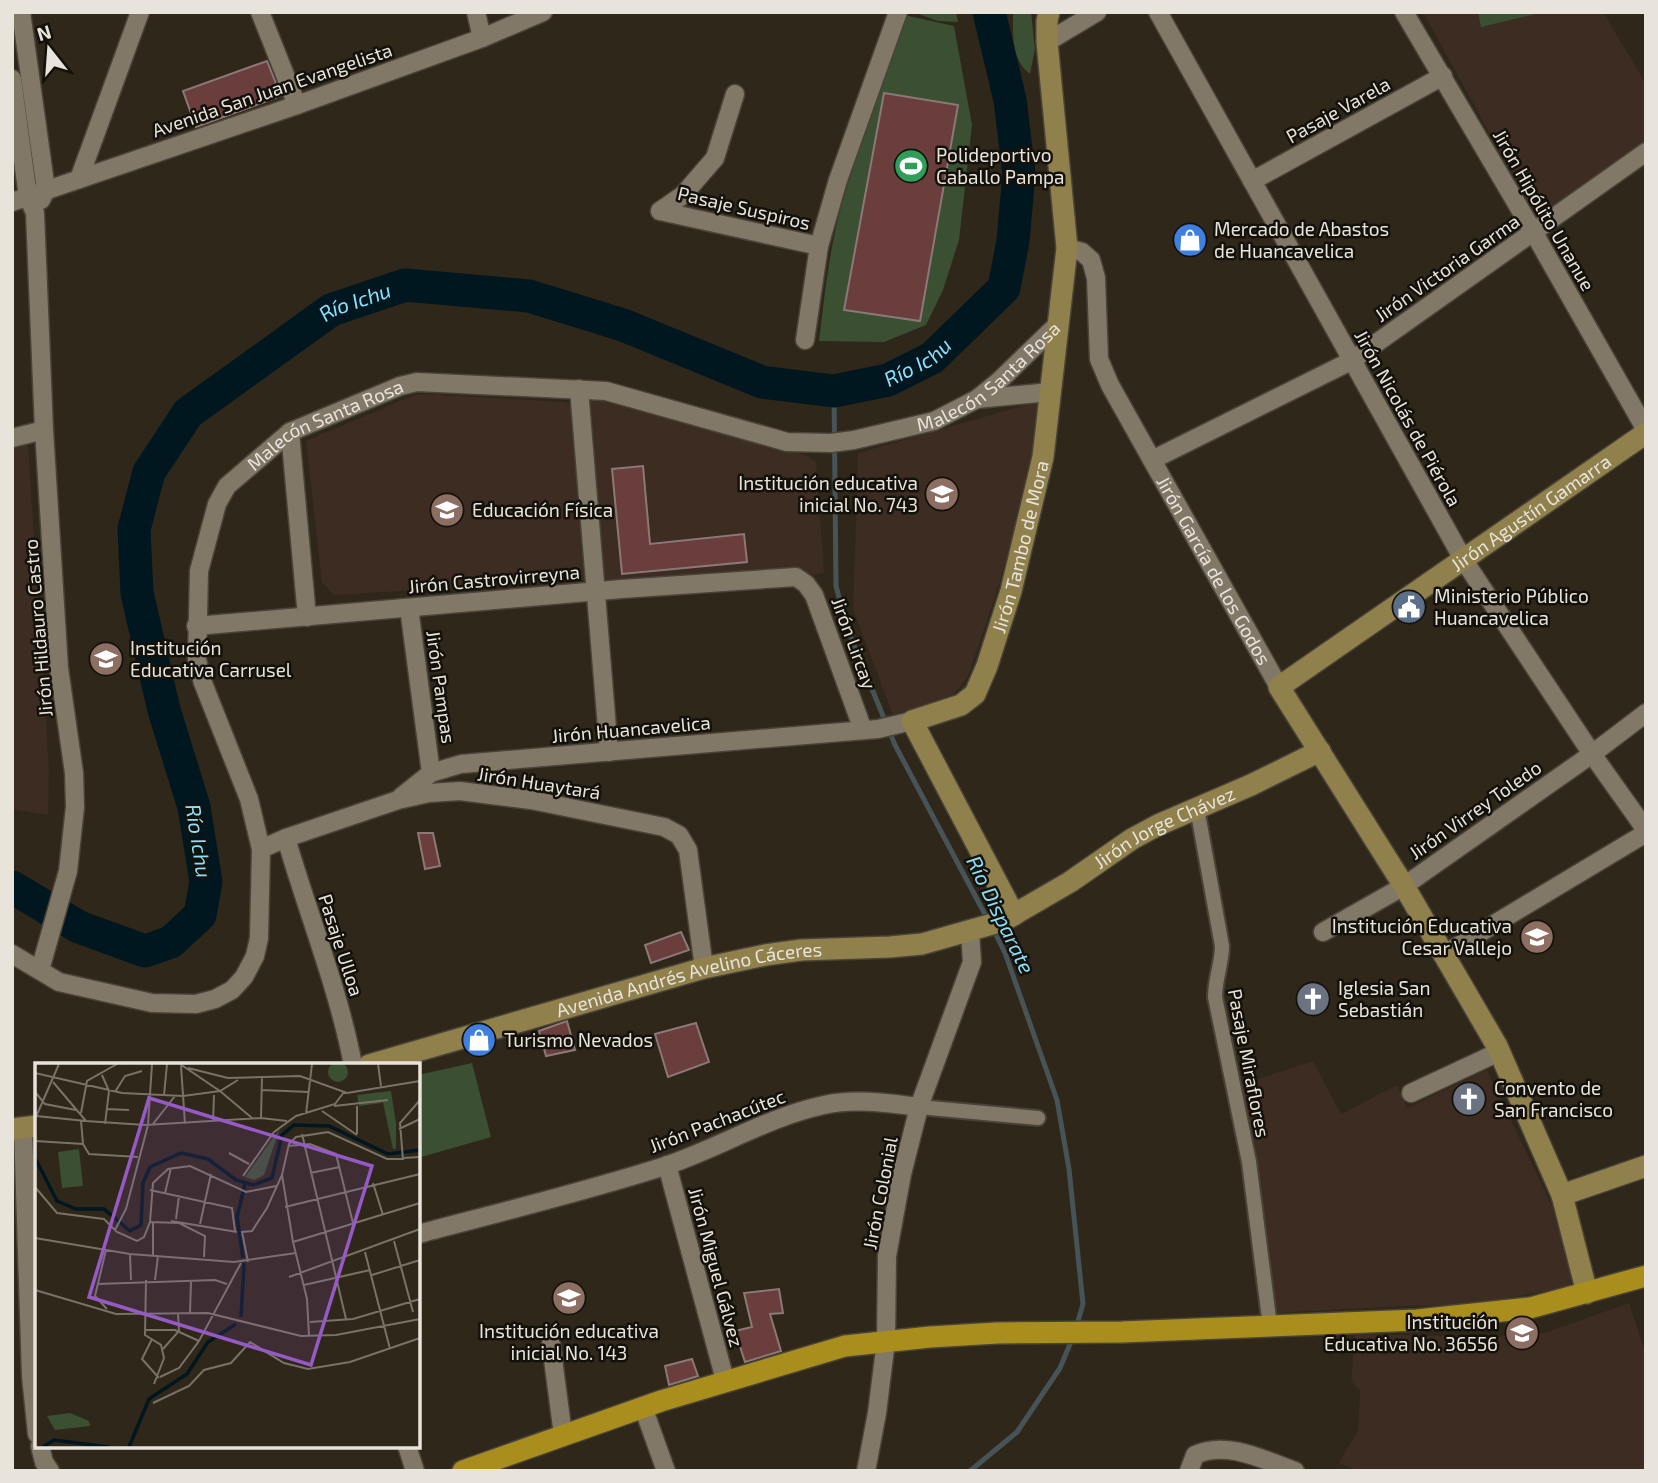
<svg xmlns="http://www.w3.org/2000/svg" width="1658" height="1483" font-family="'Exo 2',sans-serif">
<rect width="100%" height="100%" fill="#2f271a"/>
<!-- education -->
<path fill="#3c2c22" d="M 1423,12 L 1603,12 L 1646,84 L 1646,142 L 1536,218 Z
M 599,390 L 708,419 L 809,457 L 816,462 L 824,573 L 796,577 L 595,592 L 579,395 Z
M 424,394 L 566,402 L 575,409 L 585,580 L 334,595 L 322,582 L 306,441 L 414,395 Z
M 1033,403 L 1041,405 L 1033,463 L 999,585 L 968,676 L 954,694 L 893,715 L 853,609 L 858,453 Z
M 28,444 L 49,769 L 48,815 L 12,809 L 12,448 Z
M 1313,1061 L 1341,1114 L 1397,1085 L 1407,1108 L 1487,1070 L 1552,1206 L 1570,1269 L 1571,1286 L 1473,1305 L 1403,1306 L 1275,1313 L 1254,1152 L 1241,1085 Z
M 1629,1303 L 1646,1354 L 1646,1471 L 1358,1471 L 1339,1463 L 1358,1430 L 1360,1390 L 1351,1381 L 1355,1334 L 1493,1337 L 1545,1333 Z"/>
<!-- green -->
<path fill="#3b4f33" d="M 913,12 L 956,12 L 958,22 L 938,21 Z
M 1013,12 L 1031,12 L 1035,49 L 1030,74 C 1011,59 1013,36 1013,12 Z
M 1478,12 L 1544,12 L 1481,27 Z
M 904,15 L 954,26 L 972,125 L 959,240 L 943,290 L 926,325 L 884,342 L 819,341 C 825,291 830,242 845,193 C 863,133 889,76 904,15 Z
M 472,1063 L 491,1137 L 418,1158 L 418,1075 Z"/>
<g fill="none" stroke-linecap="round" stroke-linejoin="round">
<!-- stream -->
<path stroke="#465457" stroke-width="5" d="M 834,391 L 836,586 L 847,628 L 895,745 L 988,920
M 993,929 L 1005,953 L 1057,1100 L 1069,1169 L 1083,1304 L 1076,1328
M 970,1471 L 1017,1432 L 1060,1368 L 1073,1337"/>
<!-- river -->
<path stroke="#00171f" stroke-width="33" id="s1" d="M 12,887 L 79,927 L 145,951 L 171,942 L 200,915 L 206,882 L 194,807 L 164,710 L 137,593 L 134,529 L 149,472 L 188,413 L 331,310 L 405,285 L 529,296 L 623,325 L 762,382 L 834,391 L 888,380 L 932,358 L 1004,288 L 1013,241 L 1019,174 L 1010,100 L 989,12"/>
</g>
<!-- building -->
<path fill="#693e3d" stroke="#8c7877" stroke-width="2" d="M 267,61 L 281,96 L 196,127 L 183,91 Z
M 884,93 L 958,105 L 920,321 L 844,310 Z
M 643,466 L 650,544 L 744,534 L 747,562 L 622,574 L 612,469 Z
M 418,833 L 433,833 L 440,866 L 425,869 Z
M 681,932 L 689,950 L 651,963 L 645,945 Z
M 567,1021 L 575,1050 L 546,1056 L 539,1031 Z
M 696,1023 L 709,1062 L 668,1077 L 655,1034 Z
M 779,1289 L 783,1313 L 770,1314 L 781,1351 L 745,1362 L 735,1331 L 752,1327 L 744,1293 Z
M 692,1359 L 698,1376 L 669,1385 L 665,1366 Z"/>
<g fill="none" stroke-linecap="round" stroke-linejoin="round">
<!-- pedestrian casing -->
<g stroke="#494338" stroke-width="18">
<path id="pedestrian" d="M 1197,808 L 1222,946 C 1222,963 1215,979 1215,997 L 1249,1162 L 1270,1326
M 919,1107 L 1038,1118"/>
</g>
<!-- minor casing -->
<g stroke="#494338" stroke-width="21">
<g id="minor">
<path d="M 21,12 L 46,190 L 41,200"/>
<path d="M 260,12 L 297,105"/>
<path d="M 476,12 L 482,38"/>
<path d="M 1158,12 L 1463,559 L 1592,754 L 1646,830"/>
<path d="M 1404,12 L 1534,233 L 1646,430"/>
<path d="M 1047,42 L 1097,12"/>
<path d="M 12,79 L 28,197 L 35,213 L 44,430 L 59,668 L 74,773 L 75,807 L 68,871 L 40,970"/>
<path d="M 79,179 L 140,12"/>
<path d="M 1252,181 L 1443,76"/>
<path d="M 12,202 L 297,105 L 482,38 L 543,12"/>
<path d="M 660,211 L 819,246"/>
<path d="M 660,211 L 683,195 L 715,158 L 735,94"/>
<path id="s2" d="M 1067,248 L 1082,252 L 1091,260 L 1096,278 L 1099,359 L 1110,385 L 1279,687"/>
<path d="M 805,340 L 819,246 L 838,180 L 898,12"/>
<path d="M 579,389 L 609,752"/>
<path d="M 977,399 L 1050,392"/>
<path d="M 290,432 L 307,617"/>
<path d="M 12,438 L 44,430"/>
<path d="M 1152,460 L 1351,361 L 1646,152"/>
<path d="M 409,608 L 431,773"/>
<path d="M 196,626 L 622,589 L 796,577 L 806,584 L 814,595 L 863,730"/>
<path d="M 401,797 L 431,773 L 461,764 L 878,729 L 912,721"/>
<path d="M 286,838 C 308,914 338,987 353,1065"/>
<path d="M 261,849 L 286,838 L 398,800 L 429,793 L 460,791 L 531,800 L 664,827 L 679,835 L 688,850 L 704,968"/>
<path d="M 1323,932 L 1404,886 L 1592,754 L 1646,713"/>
<path id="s3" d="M 12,954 L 59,982 L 152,1003 L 196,1004 L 215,999 L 232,990 L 244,977 L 255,956 L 259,938 L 261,849 L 249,799 L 203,683 L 197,660 L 199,571 L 217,504 L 227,486 L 290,432 L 400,386 L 417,382 L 606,391 L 787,442 L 831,443 L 854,440 L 934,421 L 977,399 L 998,382 L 1057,325"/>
<path d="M 1443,955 L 1646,833"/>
<path d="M 1411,1093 L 1499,1052"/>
<path d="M 23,1128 L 31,1376 L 37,1434"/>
<path d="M 667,1165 L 725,1380"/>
<path d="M 418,1234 C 501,1212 584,1192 665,1166 C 719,1148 768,1117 824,1105 C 855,1098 888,1103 919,1107"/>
<path d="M 551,1344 L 563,1435"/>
<path d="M 643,1407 L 666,1471"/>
<path d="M 40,1446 L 44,1462 L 50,1471"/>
<path d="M 407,1446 L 415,1471"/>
<path d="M 866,1471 L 877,1413 L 886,1341 L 887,1256 L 902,1174 L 919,1107 L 972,962 L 970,931"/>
<path d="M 1189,1471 L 1195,1455 C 1227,1440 1264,1460 1295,1471"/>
</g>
</g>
<!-- secondary casing -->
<g stroke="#494338" stroke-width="24">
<g id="secondary">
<path id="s4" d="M 1014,915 L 912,721 L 961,705 L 975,694 L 987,666 L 1011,591 L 1043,457 L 1067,248 L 1047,42 L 1047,21 L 1049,12"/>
<path id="s5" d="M 369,1065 L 704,968 L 765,955 L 801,950 L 890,947 L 922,944 L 1003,921 L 1070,882 L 1132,839 L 1158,825 L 1251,785 L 1320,751"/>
<path d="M 12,1129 L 37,1126"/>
<path d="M 1562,1195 L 1646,1166"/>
<path id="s6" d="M 1587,1293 L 1562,1195 L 1497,1046 L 1404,886 L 1279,687 L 1646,433"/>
</g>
</g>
<!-- trunk casing -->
<g stroke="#494338" stroke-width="24">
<path id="trunk" d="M 463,1471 L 661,1401 L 845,1346 L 930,1337 L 997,1333 L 1122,1332 L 1417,1320 L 1530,1308 L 1646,1276"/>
</g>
<!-- pedestrian -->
<use href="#pedestrian" stroke="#817868" stroke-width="14"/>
<!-- minor -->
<use href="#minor" stroke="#817868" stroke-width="18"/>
<!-- secondary -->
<use href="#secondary" stroke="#90804c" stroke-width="21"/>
<!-- trunk -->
<use href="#trunk" stroke="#a98e1e" stroke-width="21"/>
</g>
<!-- icons -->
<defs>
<g id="stadium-disc" transform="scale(1.75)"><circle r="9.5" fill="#2e9e5b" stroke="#14110b"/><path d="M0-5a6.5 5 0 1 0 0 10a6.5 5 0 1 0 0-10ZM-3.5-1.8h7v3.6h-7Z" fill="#fff"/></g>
<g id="shop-disc" transform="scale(1.75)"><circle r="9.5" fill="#3f7fe0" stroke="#14110b"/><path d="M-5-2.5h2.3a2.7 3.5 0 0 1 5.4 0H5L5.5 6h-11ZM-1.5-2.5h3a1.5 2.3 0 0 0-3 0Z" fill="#fff"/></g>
<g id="school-disc" transform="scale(1.75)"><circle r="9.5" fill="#8d6e63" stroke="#14110b"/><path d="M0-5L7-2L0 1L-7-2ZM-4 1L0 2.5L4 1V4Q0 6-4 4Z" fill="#fff"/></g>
<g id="civic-disc" transform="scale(1.75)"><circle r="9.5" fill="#5c6f8a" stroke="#14110b"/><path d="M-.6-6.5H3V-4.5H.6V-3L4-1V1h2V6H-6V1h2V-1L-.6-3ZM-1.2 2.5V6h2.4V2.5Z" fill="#fff"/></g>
<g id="church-disc" transform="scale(1.75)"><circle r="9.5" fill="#6b7280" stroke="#14110b"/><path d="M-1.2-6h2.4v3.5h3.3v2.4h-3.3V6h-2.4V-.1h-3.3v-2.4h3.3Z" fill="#fff"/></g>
</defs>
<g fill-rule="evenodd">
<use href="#stadium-disc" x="911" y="166"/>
<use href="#shop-disc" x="1190" y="240"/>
<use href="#school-disc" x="942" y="494"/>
<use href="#school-disc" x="447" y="510"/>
<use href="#civic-disc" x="1409" y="607"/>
<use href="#school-disc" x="106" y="659"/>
<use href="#school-disc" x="1537" y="937"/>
<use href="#church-disc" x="1313" y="999"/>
<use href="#shop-disc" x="479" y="1040"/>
<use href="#church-disc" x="1469" y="1099"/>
<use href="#school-disc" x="569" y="1298"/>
<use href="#school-disc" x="1522" y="1333"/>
</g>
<g text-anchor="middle" stroke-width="5" stroke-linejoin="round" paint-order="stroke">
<!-- street labels -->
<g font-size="19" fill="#e8e3db" stroke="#14110b">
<text transform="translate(272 90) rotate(-19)" y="7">Avenida San Juan Evangelista</text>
<text transform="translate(1338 110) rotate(-29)" y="7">Pasaje Varela</text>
<text transform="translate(744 208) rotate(13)" y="7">Pasaje Suspiros</text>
<text transform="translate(1544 210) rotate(60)" y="7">Jirón Hipólito Unanue</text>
<text transform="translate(1447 268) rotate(-35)" y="7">Jirón Victoria Garma</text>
<text dy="7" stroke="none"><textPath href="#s3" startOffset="1577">Malecón Santa Rosa</textPath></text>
<text transform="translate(1408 418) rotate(61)" y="7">Jirón Nicolás de Piérola</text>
<text dy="7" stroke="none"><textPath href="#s3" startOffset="878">Malecón Santa Rosa</textPath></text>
<text dy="7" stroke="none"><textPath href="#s6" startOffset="990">Jirón Agustín Gamarra</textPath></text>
<text dy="7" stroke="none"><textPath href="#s4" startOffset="443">Jirón Tambo de Mora</textPath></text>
<text dy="7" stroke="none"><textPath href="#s2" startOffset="368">Jirón García de los Godos</textPath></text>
<text transform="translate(494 579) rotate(-5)" y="7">Jirón Castrovirreyna</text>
<text transform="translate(38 628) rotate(-95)" y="7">Jirón Hildauro Castro</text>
<text transform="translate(854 643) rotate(70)" y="7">Jirón Lircay</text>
<text transform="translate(441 687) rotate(82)" y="7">Jirón Pampas</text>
<text transform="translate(631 729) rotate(-5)" y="7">Jirón Huancavelica</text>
<text transform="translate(539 783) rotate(9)" y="7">Jirón Huaytará</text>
<text transform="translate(1475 810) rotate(-35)" y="7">Jirón Virrey Toledo</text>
<text dy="7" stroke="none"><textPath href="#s5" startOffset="840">Jirón Jorge Chávez</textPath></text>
<text transform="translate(341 945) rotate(72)" y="7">Pasaje Ulloa</text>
<text dy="7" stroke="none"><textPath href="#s5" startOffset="332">Avenida Andrés Avelino Cáceres</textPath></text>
<text transform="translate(1249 1063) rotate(79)" y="7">Pasaje Miraflores</text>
<text transform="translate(717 1121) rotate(-21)" y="7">Jirón Pachacútec</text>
<text transform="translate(880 1193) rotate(-79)" y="7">Jirón Colonial</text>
<text transform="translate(716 1267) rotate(75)" y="7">Jirón Miguel Gálvez</text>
</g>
<!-- poi labels -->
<g font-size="19" fill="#e8e3db" stroke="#14110b" text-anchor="start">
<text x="936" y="162">Polideportivo<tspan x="936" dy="22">Caballo Pampa</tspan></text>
<text x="1214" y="236">Mercado de Abastos<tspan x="1214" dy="22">de Huancavelica</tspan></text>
<text x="918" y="490" text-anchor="end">Institución educativa<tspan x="918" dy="22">inicial No. 743</tspan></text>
<text x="472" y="517">Educación Física</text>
<text x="1434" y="603">Ministerio Público<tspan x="1434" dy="22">Huancavelica</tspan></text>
<text x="130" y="655">Institución<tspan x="130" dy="22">Educativa Carrusel</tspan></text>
<text x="1512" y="933" text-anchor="end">Institución Educativa<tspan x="1512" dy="22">Cesar Vallejo</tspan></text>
<text x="1338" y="995">Iglesia San<tspan x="1338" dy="22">Sebastián</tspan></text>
<text x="504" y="1047">Turismo Nevados</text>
<text x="1494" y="1095">Convento de<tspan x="1494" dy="22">San Francisco</tspan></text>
<text x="1498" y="1329" text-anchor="end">Institución<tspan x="1498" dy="22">Educativa No. 36556</tspan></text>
<text x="569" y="1338" text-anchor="middle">Institución educativa<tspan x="569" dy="22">inicial No. 143</tspan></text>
</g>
<!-- water labels -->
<g font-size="21" font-style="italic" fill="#8bdffb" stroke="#14110b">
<text dy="7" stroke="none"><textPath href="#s1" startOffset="942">Río Ichu</textPath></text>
<text dy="7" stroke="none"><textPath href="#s1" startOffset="1530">Río Ichu</textPath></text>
<text transform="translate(198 841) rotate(81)" y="7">Río Ichu</text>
<text transform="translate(1000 915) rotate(64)" y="7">Río Disparate</text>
</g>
</g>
<!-- overview -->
<g transform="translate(35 1063)">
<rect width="385" height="385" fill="#2f271a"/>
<path d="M293 9a10 10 0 1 1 20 0a10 10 0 1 1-20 0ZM 356,28 L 361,61 L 361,86 L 358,86 L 347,35 L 347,40 L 324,43 L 322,32 ZM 245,65 L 229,112 L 219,117 L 210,114 ZM 44,86 L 48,123 L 27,125 L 23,89 Z" fill="#3b4f33"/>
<path d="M 35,350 L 54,358 L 55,363 L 20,367 L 12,353 Z" fill="#3b4f33"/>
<path fill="none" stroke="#00171f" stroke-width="3.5" d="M 0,95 L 22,138 L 41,146 L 69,146 L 95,168 L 106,162 L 108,120 L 115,104 L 146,90 L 173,96 L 201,117 L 218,122 L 237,115 L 247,72 L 259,62 L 294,63 L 353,91 L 385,87M 208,195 L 202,154 L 210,121M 206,254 L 209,200M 8,384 L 19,377 L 74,384M 94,384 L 114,336 L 152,311 L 173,279 L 201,261"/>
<path fill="none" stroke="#797267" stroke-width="2" d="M 145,1 L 185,28 L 203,17M 343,1 L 346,23M 146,3 L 150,61M 153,5 L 193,15 L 265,13 L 312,30 L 385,18M 0,10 L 87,30 L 148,33 L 185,28 L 217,55M 67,12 L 74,28 L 70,61M 18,19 L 51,58 L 110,62 L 226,55 L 252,58M 226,27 L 274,29M 0,29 L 10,41 L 41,47M 80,29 L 90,13 L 107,8M 129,32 L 132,1M 299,43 L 353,37M 322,43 L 322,71M 71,46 L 94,47M 287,48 L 322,72M 46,50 L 52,18 L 82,1M 271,51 L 277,1M 1,53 L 51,58M 226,55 L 227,14M 0,56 L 24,1M 46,58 L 48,81M 178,59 L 179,32M 118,61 L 140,33M 364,66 L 385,56M 267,71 L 311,256M 0,78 L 48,81 L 54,91 L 103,94M 253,83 L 275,81 L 301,91 L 318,160M 194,90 L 214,101M 368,97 L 365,60 L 385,37M 275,110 L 305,104M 247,112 L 258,179M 208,113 L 239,69 L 261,53 L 300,41 L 309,29M 338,120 L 348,152M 0,124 L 22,150 L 69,156 L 82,169 L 102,178 L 109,174 L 115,159 L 118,120 L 133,106 L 155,103 L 211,129 L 241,123M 115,127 L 197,145 L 200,168M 130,130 L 136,105M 250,144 L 385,111M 141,156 L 144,133M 136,158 L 202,169M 115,159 L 144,160 L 170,173 L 169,194M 165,161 L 176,111M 80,167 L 91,146 L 113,62 L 117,1M 0,175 L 95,191 L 199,199 L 261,190M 359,178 L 378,249M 71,187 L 60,233 L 72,246M 330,189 L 355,286M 95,191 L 96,217M 118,193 L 118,159M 213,199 L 207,169 L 217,168 L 232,145 L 247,112 L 254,81 L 261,74 L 293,69 L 352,96 L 385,94M 337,212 L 385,197M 254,214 L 385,166M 111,217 L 110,272 L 126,282 L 129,295 L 119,321M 120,217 L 123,193M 62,221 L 180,217 L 192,221M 269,222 L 335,207M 0,227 L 81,251 L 173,250 L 266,273 L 301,272 L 385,256M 155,250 L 156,218M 275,259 L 318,256 L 385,236M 110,267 L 140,267 L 164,278M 274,273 L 272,236 L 258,179 L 385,140M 117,276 L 107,296 L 124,315M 128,286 L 144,268 L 143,251M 125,314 L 144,305 L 164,278 L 206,200M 118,340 L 154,323 L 169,307 L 196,300 L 215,279 L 249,300 L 273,306 L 315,299 L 385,275"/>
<path fill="#965ac6" fill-opacity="0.15" stroke="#965ac6" stroke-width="3.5" d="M 114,35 L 337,103 L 276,302 L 54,234 Z"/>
<rect width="385" height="385" fill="none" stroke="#e8e3db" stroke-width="3.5"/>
</g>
<!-- border -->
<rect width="1658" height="1483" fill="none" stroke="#e8e3db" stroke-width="28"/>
<!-- north arrow -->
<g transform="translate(49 49) rotate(343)" stroke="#14110b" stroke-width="5" paint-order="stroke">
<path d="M0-5L12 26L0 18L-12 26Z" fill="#e8e3db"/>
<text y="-10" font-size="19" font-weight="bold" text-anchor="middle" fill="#e8e3db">N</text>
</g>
</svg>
